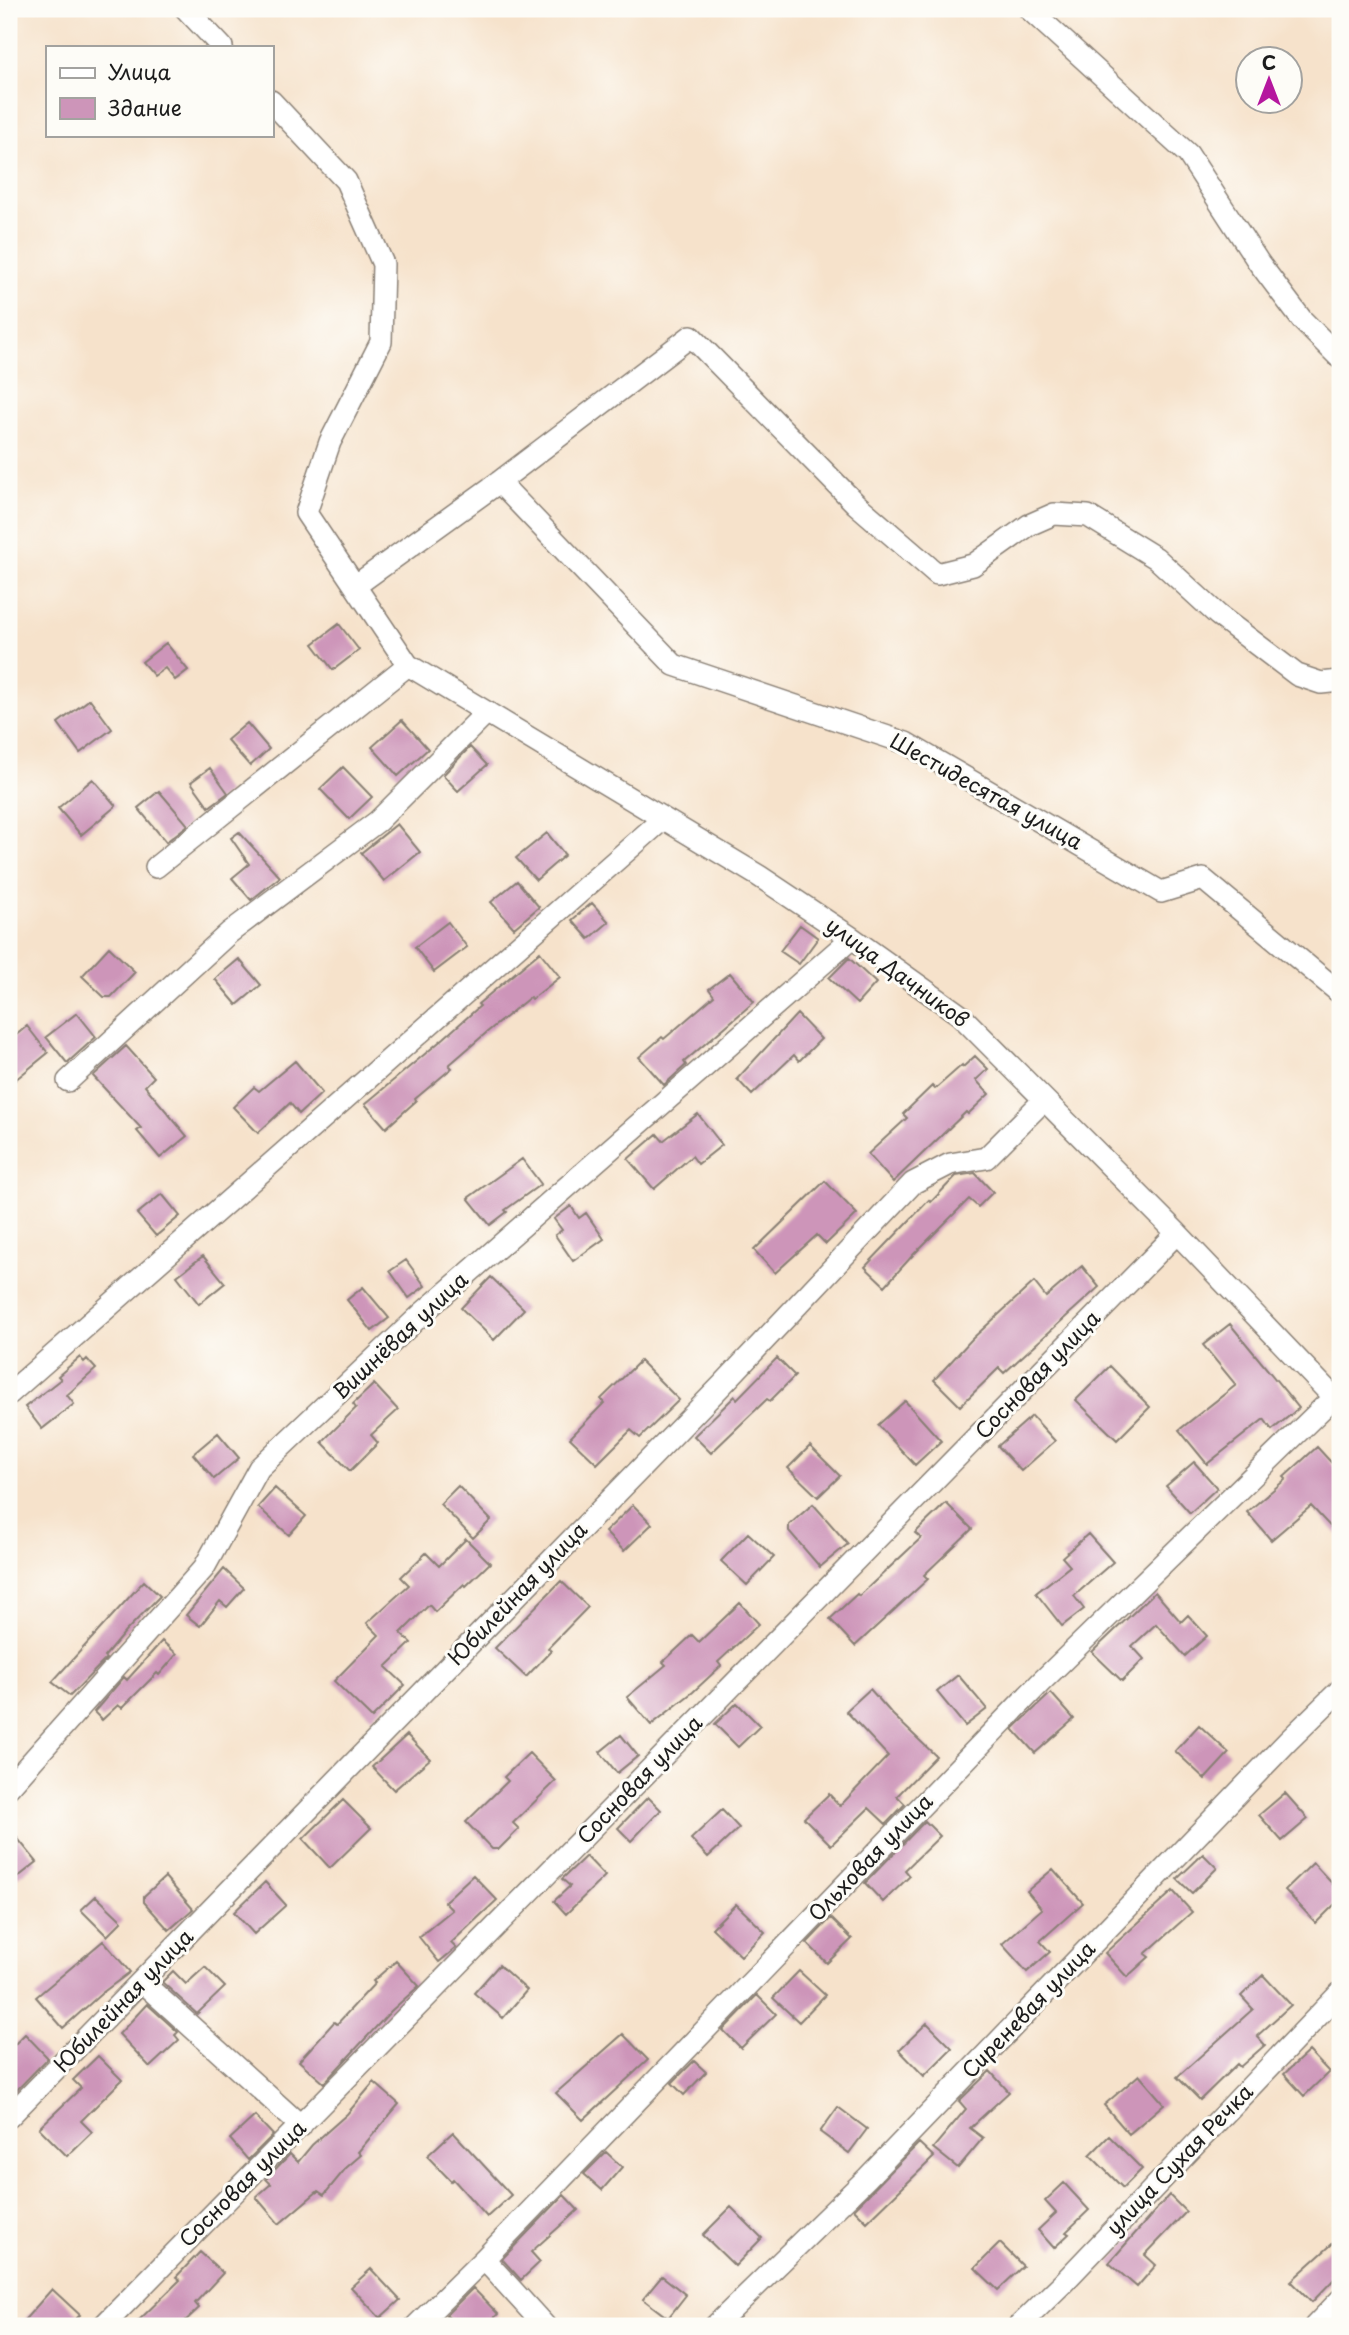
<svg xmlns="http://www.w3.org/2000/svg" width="1349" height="2335" font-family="'Playpen Sans',sans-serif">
<rect width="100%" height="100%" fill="#fdfcf7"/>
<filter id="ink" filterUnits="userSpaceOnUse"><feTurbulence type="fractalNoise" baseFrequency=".0143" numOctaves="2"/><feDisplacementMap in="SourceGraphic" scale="14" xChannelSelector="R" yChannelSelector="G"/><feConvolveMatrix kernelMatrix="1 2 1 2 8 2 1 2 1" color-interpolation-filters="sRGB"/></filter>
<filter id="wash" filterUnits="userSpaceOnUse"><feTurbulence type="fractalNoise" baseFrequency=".00686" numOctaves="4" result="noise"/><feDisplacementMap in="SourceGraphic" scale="28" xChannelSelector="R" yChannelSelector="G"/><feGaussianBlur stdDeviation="1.57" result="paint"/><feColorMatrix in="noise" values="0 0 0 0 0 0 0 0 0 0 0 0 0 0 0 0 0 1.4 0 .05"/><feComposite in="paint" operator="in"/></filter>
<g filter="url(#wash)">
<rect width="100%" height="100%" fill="#f6e2cb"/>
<g id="blocks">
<!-- building -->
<path fill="#cd95b9" d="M 339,624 L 359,650 L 333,670 L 313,644 Z
M 166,643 L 188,670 L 175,680 L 165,668 L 154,676 L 142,662 Z
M 90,699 L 112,729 L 80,753 L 58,723 Z
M 402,720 L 428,749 L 398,776 L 372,747 Z
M 247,723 L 269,749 L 250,766 L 227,740 Z
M 470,747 L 487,765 L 458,791 L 443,775 Z
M 343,767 L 372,797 L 349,819 L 320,789 Z
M 210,768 L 228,793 L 209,807 L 191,782 Z
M 93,779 L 116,806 L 81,835 L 58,808 Z
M 159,791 L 188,825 L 166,842 L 138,808 Z
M 397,824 L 420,852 L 384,881 L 361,853 Z
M 239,832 L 280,877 L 251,900 L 232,878 L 249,864 L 231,838 Z
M 547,833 L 565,855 L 536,880 L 516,858 Z
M 517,881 L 539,907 L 514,928 L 491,902 Z
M 592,903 L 609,922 L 589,939 L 572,920 Z
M 448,922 L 467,947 L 434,972 L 415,947 Z
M 800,925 L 818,938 L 799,964 L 780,951 Z
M 109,947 L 135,972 L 111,997 L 104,997 L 82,976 Z
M 540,952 L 560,977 L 532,999 L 530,997 L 486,1033 L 449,1065 L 452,1068 L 415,1099 L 416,1101 L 386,1128 L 365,1104 L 444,1038 L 480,1006 L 478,1004 Z
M 849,958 L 876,983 L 857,1004 L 829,978 Z
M 239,959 L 261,985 L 237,1005 L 215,979 Z
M 730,973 L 754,1002 L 684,1062 L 686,1065 L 664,1085 L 639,1057 L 662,1037 L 664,1039 L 714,996 L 709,989 Z
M 77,1013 L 96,1037 L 67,1063 L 46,1037 Z
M 797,1014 L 821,1039 L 799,1061 L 794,1055 L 752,1095 L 737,1079 Z
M 27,1026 L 48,1053 L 9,1085 L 9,1041 Z
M 126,1046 L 154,1077 L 145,1086 L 187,1136 L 160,1158 L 137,1131 L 141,1128 L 93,1076 Z
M 975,1056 L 988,1069 L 976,1080 L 989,1094 L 968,1114 L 966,1112 L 893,1182 L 868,1154 L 907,1118 L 903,1114 L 932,1086 L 935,1089 L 962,1065 L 963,1067 Z
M 295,1061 L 322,1093 L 299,1114 L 290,1103 L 258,1133 L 233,1107 L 254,1087 L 259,1091 Z
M 698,1114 L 722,1145 L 698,1164 L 692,1156 L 654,1189 L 628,1159 L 657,1134 L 663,1141 Z
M 522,1159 L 541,1184 L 505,1210 L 507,1212 L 490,1225 L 468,1198 Z
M 975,1173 L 993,1192 L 978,1207 L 969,1199 L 913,1255 L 885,1286 L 865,1267 L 929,1200 L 931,1202 L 956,1176 Z
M 825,1181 L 857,1214 L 826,1244 L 817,1235 L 775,1273 L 754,1250 Z
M 162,1194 L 180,1216 L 156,1236 L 137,1214 Z
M 571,1206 L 579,1218 L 586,1213 L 604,1239 L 573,1261 L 555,1235 L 562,1230 L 554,1219 Z
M 203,1256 L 225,1283 L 199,1304 L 177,1276 Z
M 406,1260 L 425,1286 L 409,1298 L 390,1271 Z
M 1082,1266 L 1099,1287 L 1004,1373 L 999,1368 L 960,1406 L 934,1380 L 972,1339 L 1034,1282 L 1046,1297 Z
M 491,1277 L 524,1309 L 494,1340 L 461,1308 Z
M 363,1287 L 389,1318 L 372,1331 L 347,1300 Z
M 1230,1324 L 1299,1408 L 1272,1430 L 1264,1419 L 1207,1464 L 1179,1430 L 1236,1385 L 1203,1345 Z
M 80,1357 L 84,1362 L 87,1359 L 96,1369 L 67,1395 L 74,1404 L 42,1429 L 25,1407 L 61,1379 L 58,1376 Z
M 777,1358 L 795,1376 L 770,1401 L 767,1399 L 711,1453 L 694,1436 L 735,1396 L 737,1399 Z
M 640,1361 L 679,1400 L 640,1438 L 631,1430 L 597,1464 L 570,1438 L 604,1403 L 601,1399 Z
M 1110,1366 L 1150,1407 L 1117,1440 L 1076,1400 Z
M 374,1384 L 398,1410 L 371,1435 L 378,1443 L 350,1471 L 322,1442 L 356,1408 L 353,1404 Z
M 905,1401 L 941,1441 L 915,1465 L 878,1425 Z
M 1032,1416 L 1055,1441 L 1021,1471 L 998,1446 Z
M 218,1433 L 239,1458 L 214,1479 L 193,1454 Z
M 810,1446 L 840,1476 L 818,1497 L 788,1468 Z
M 1317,1447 L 1340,1472 L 1340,1537 L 1311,1506 L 1271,1540 L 1247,1512 L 1286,1479 L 1284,1477 Z
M 1194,1462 L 1217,1488 L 1190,1513 L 1166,1486 Z
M 458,1486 L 491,1520 L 473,1538 L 440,1504 Z
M 275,1488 L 306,1516 L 289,1535 L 258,1507 Z
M 946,1503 L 972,1529 L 924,1575 L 928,1579 L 855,1646 L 830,1619 L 857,1594 L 859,1596 L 921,1538 L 915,1533 Z
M 813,1504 L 848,1544 L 820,1567 L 789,1531 L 789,1525 Z
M 633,1505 L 652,1524 L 624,1551 L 605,1532 Z
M 748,1533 L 774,1557 L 747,1585 L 721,1561 Z
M 1088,1534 L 1113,1562 L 1074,1596 L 1084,1609 L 1062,1626 L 1036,1593 L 1070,1566 L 1062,1557 Z
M 466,1539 L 490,1563 L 466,1586 L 464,1584 L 435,1612 L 429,1605 L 401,1633 L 411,1643 L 386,1667 L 405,1685 L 372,1718 L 334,1681 L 379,1635 L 367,1623 L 409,1585 L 401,1577 L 426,1553 L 439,1566 Z
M 224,1569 L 244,1588 L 227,1607 L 220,1601 L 200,1626 L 186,1615 Z
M 144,1581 L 160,1596 L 125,1632 L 104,1657 L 106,1659 L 70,1696 L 52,1682 Z
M 561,1581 L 588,1607 L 548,1648 L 551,1651 L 526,1677 L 495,1648 Z
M 1155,1592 L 1181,1622 L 1188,1615 L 1207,1636 L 1185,1656 L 1156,1624 L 1132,1646 L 1144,1659 L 1122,1681 L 1092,1652 Z
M 740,1603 L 759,1624 L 718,1662 L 721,1666 L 693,1692 L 651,1725 L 627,1697 L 666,1665 L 663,1662 L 692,1635 L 699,1642 Z
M 162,1641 L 177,1654 L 159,1675 L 157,1673 L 122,1708 L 118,1705 L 102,1720 L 94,1712 L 124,1677 L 127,1680 Z
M 958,1675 L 987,1709 L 965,1726 L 937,1692 Z
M 870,1689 L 893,1715 L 936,1756 L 897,1796 L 905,1804 L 886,1824 L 869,1808 L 831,1845 L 804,1818 L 829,1794 L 840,1806 L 888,1756 L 846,1711 Z
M 1051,1693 L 1074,1719 L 1035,1753 L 1013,1729 Z
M 737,1703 L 760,1726 L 738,1747 L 715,1724 Z
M 1199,1725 L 1229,1753 L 1205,1779 L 1175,1751 Z
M 407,1735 L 430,1759 L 394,1790 L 372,1767 Z
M 621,1735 L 638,1756 L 617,1773 L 600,1752 Z
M 529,1753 L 556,1781 L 513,1823 L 519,1829 L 499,1849 L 492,1849 L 466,1822 L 508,1781 L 504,1777 Z
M 1285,1793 L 1308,1819 L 1282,1841 L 1259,1815 Z
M 648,1797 L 661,1810 L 631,1841 L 618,1828 Z
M 343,1800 L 371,1828 L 330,1868 L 303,1839 Z
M 722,1810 L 739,1828 L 708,1857 L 691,1839 Z
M 925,1821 L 940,1836 L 905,1870 L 910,1876 L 883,1902 L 865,1883 Z
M 9,1828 L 37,1862 L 18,1877 L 9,1866 Z
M 1203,1854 L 1217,1868 L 1192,1893 L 1177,1879 Z
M 586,1856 L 605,1876 L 566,1914 L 554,1901 L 570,1886 L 562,1879 Z
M 1313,1863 L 1340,1892 L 1340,1899 L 1316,1923 L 1285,1890 Z
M 1053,1869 L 1083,1903 L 1040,1941 L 1050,1952 L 1027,1972 L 1002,1944 L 1042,1909 L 1027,1891 Z
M 473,1875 L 497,1900 L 451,1943 L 456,1948 L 439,1962 L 419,1937 L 452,1910 L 444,1902 Z
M 165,1877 L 193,1909 L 169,1930 L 144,1902 L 144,1896 Z
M 265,1882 L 286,1905 L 254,1934 L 234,1912 Z
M 1173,1891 L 1192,1912 L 1145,1954 L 1149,1957 L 1127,1977 L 1105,1953 Z
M 96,1896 L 122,1921 L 107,1936 L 81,1910 Z
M 736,1904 L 765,1932 L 741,1956 L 712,1928 Z
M 831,1918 L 852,1939 L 827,1963 L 807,1943 Z
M 103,1941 L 130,1972 L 102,1993 L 63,2028 L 36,1997 Z
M 396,1961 L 419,1986 L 391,2011 L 324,2083 L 299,2061 L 334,2022 L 337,2024 L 375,1983 L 373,1981 Z
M 499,1965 L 527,1990 L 503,2018 L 474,1993 Z
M 205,1967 L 225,1987 L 197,2014 L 162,1982 L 173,1971 L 186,1984 Z
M 799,1971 L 825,1995 L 799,2022 L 773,1998 Z
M 1263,1975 L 1291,2005 L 1257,2036 L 1265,2045 L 1240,2067 L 1237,2064 L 1200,2100 L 1177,2077 L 1253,2009 L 1241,1996 Z
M 757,1995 L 776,2014 L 741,2048 L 723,2030 Z
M 147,2004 L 178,2032 L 175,2035 L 179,2040 L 150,2067 L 119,2034 Z
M 927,2023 L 952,2048 L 924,2076 L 899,2050 Z
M 25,2034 L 48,2058 L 9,2098 L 9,2050 Z
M 623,2034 L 648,2060 L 583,2120 L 556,2093 Z
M 1309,2051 L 1329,2072 L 1304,2096 L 1284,2074 Z
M 98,2056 L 122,2080 L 81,2121 L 92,2132 L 67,2156 L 39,2128 L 81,2088 L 73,2080 Z
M 694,2061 L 706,2072 L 684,2095 L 672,2083 Z
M 990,2071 L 1009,2092 L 970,2128 L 983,2138 L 958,2168 L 933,2148 L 966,2109 L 959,2101 Z
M 1139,2075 L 1164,2104 L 1129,2134 L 1104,2105 Z
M 374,2082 L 399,2104 L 358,2152 L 361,2155 L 346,2168 L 324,2195 L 318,2191 L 279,2224 L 256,2197 L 271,2184 L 266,2179 L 290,2154 L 298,2162 L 312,2145 L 347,2114 Z
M 838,2107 L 867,2129 L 849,2153 L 820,2132 Z
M 255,2116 L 273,2135 L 248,2160 L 230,2139 Z
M 453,2132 L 511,2195 L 487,2217 L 453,2179 L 451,2181 L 427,2156 Z
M 1109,2136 L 1142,2169 L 1123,2188 L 1090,2155 Z
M 919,2143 L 934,2157 L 867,2222 L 854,2209 Z
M 606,2152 L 622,2167 L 602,2190 L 584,2174 Z
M 1064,2183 L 1089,2210 L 1066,2232 L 1069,2234 L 1054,2248 L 1038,2230 L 1056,2213 L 1045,2201 Z
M 564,2195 L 578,2210 L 531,2252 L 540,2262 L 521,2280 L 502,2259 Z
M 1169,2195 L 1186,2212 L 1145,2255 L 1156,2265 L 1137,2287 L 1109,2263 Z
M 731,2207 L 762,2238 L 735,2266 L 703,2235 Z
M 1340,2237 L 1340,2273 L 1312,2302 L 1291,2281 Z
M 1000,2243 L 1023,2266 L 998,2290 L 975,2268 Z
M 200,2252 L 223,2273 L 195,2303 L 199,2308 L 180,2326 L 133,2326 L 180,2280 L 176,2277 Z
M 371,2269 L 400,2300 L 380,2318 L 351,2287 Z
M 662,2276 L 686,2295 L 668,2318 L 643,2299 Z
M 473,2288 L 498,2314 L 486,2326 L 458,2326 L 446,2315 Z
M 52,2289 L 80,2315 L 69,2326 L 19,2326 Z"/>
</g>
</g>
<g filter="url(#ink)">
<use href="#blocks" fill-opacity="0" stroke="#897f74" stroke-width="2"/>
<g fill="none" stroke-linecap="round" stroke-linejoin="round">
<!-- street casing -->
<g stroke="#897f74" stroke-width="24">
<path id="street" d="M 186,9 L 222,47
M 1029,9 L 1188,154 L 1259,263 L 1302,320 L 1340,358
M 271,101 L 346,181 L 383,264 L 381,342 L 330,442 L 306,513 L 408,665 L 759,876 L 852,938 L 960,1015 L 1177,1233 L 1340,1404
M 499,482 L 674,665 L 906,743 L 1161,892 L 1203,879 L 1340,993
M 355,586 L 499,482 L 691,336 L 856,504 L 937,574 L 973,565 L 1029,525 L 1054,514 L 1088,516 L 1156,558 L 1218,615 L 1297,675 L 1321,683 L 1340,681
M 156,867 L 408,665
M 68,1081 L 229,933 L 378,821 L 487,712
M 9,1394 L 663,819
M 9,1787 L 204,1568 L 259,1468 L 425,1311 L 852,938
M 142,1982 L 301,2126
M 9,2117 L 723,1384 L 913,1183 L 950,1164 L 986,1158 L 1044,1100
M 484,2259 L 545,2326
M 103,2326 L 1177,1233
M 416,2326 L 484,2259 L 1041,1682 L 1334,1397
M 715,2326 L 867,2178 L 1288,1741 L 1340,1690
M 1019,2326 L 1063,2283 L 1340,1993
M 1315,2326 L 1340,2300"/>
</g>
<!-- street -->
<use href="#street" stroke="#fff" stroke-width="21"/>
</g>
</g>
<g text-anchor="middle" stroke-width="6" stroke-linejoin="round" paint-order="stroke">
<!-- street labels -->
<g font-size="21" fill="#1c1c1c" stroke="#fdfcf7">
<text transform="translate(986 792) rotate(29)" y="7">Шестидесятая улица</text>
<text transform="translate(897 973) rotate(36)" y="7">улица Дачников</text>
<text transform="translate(401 1336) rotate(-43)" y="7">Вишнёвая улица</text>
<text transform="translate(1038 1375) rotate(-46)" y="7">Сосновая улица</text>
<text transform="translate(518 1594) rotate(-46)" y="7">Юбилейная улица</text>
<text transform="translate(640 1780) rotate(-46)" y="7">Сосновая улица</text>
<text transform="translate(871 1858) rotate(-46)" y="7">Ольховая улица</text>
<text transform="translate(124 2001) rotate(-46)" y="7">Юбилейная улица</text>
<text transform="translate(1029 2010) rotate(-46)" y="7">Сиреневая улица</text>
<text transform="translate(1180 2160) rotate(-46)" y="7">улица Сухая Речка</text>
<text transform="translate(243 2184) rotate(-45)" y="7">Сосновая улица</text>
</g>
</g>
<!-- margin -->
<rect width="1349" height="2335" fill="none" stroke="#fdfcf7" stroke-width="35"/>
<!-- legend -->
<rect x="46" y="46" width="228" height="91" fill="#fdfcf7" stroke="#a3a29f" stroke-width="2"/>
<rect x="60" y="68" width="35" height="10" fill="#ffffff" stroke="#a3a29f" stroke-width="2"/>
<text x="108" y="80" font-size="21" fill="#1c1c1c">Улица</text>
<rect x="60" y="98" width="35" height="21" fill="#cd95b9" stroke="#a3a29f" stroke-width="2"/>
<text x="108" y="116" font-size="21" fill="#1c1c1c">Здание</text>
<!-- north arrow -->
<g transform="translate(1269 80)"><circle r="33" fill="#fdfcf7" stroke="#a3a29f" stroke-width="2"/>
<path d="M0-5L12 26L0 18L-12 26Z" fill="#b5179e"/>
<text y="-10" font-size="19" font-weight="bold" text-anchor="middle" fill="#1c1c1c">С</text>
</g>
</svg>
